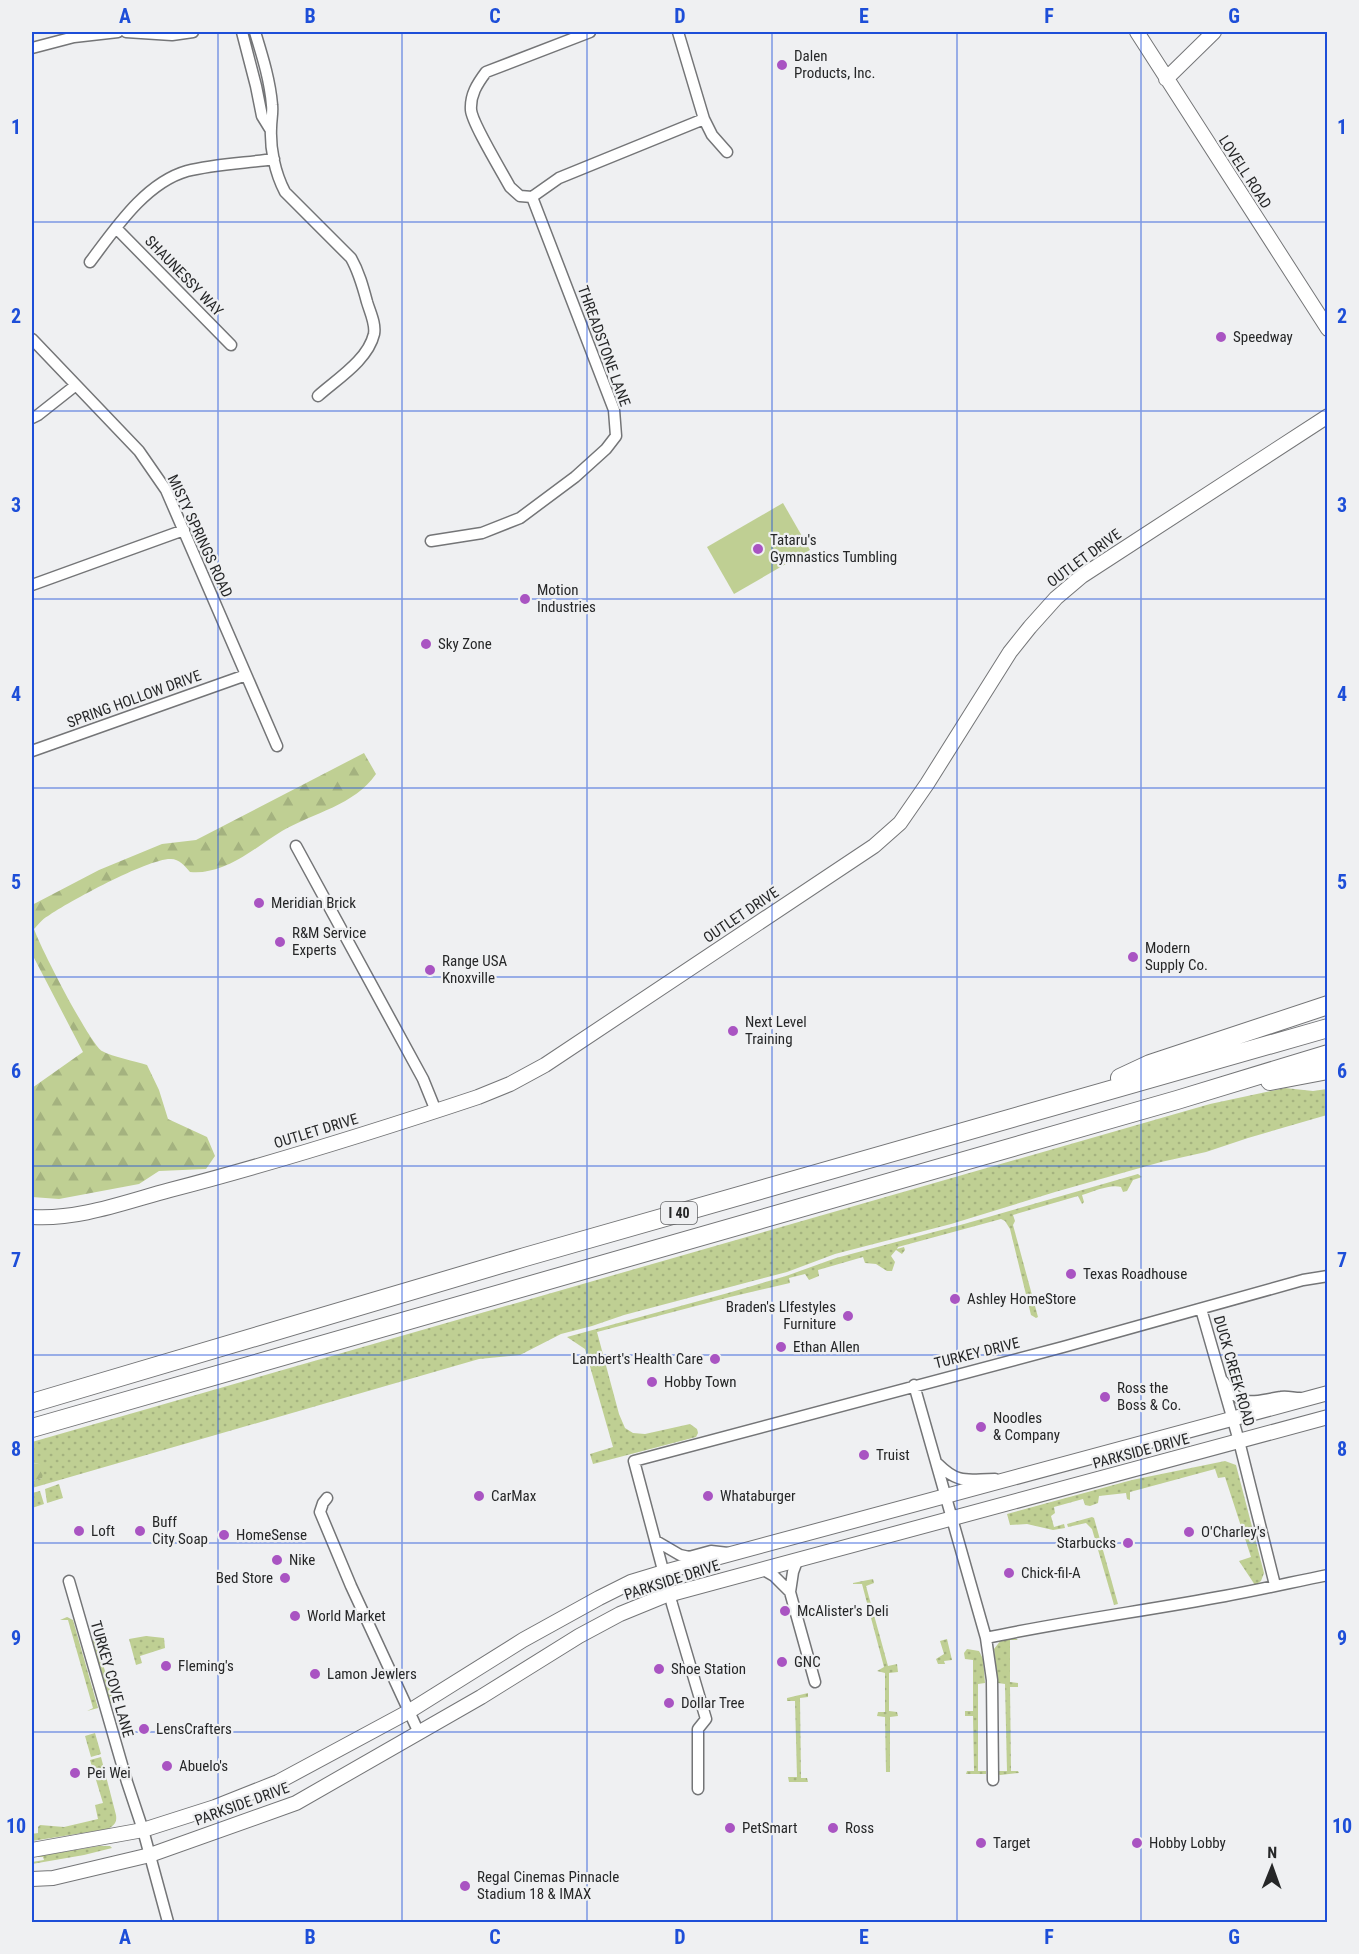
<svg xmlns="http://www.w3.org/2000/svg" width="1359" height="1954" font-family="'Roboto Condensed',sans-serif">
<defs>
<pattern id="green-dots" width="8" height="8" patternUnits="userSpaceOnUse" patternTransform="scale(1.5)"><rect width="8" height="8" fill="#bfcf93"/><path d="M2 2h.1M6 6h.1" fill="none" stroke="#a4b27f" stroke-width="1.8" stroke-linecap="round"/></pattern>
<pattern id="forest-firs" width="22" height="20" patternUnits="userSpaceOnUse" patternTransform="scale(1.5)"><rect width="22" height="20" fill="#bfcf93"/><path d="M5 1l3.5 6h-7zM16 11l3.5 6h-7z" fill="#a4b27f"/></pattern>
</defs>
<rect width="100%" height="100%" fill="#eff0f2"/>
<!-- green -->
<path fill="url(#green-dots)" d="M 1285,1088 L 1313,1091 L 1327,1089 L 1327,1115 L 1248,1138 L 1206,1152 L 1161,1162 L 1055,1192 L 951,1224 L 835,1254 L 787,1272 L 624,1315 L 592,1326 L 561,1334 L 520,1355 L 479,1359 L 32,1488 L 32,1481 L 42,1478 L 39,1464 L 32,1463 L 32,1442 L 1210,1104 Z
M 1138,1174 L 1142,1177 L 1133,1180 L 1127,1191 L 1123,1192 L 1121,1187 C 1110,1184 1095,1191 1082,1195 L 1084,1202 L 1082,1204 L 1078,1196 L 1013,1215 L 1015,1221 L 1013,1225 L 1038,1317 L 1036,1318 L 1031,1315 L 1010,1229 L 1005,1221 L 1001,1219 L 898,1247 L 897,1249 L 904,1247 L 905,1250 L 902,1254 L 896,1250 L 891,1256 L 895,1262 L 892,1271 L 887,1271 L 876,1264 L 865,1263 L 863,1257 L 818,1270 L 819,1276 L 809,1280 L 805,1274 L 789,1278 L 790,1283 L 730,1297 L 597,1332 L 619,1414 L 625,1428 L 633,1433 L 645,1434 L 690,1424 L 697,1429 L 698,1433 L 696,1437 L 593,1464 L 590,1454 L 613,1447 L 585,1349 L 567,1337 L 728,1293 L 786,1276 L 836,1258 L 964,1224 Z
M 1225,1461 L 1236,1465 L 1264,1573 L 1261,1581 L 1255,1585 L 1239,1561 L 1251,1557 L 1225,1477 L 1218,1478 L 1215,1469 L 1130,1492 L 1130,1500 L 1127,1499 L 1126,1493 L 1099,1496 L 1098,1503 L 1090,1506 L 1085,1505 L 1083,1499 L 1054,1507 L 1055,1513 L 1051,1516 L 1054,1527 L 1064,1524 L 1065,1528 L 1053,1530 L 1027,1524 L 1010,1525 L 1007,1514 L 1132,1480 Z
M 59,1484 L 63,1498 L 47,1503 L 45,1489 Z
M 40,1491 L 44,1504 L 32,1508 L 32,1493 Z
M 1092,1517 L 1094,1518 L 1118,1604 L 1114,1605 L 1092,1529 L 1086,1523 L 1068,1527 L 1067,1524 Z
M 873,1579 L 874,1583 L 866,1586 L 888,1666 L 897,1664 L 898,1672 L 889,1673 L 889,1711 L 897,1712 L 898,1716 L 890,1717 L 890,1772 L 886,1772 L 885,1717 L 877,1716 L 878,1712 L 885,1712 L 885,1673 L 877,1671 L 884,1667 L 862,1584 L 853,1584 L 853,1583 Z
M 67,1617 L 73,1620 L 98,1708 L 87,1711 L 93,1708 L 68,1620 L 60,1620 Z
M 146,1636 L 164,1638 L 165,1648 L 140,1656 L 142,1663 L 136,1665 L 129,1639 Z
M 95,1637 L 114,1702 L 110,1705 L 92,1642 Z
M 1015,1638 L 1018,1640 L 1010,1640 L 1010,1682 L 1018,1683 L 1018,1687 L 1010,1687 L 1011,1771 L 1018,1771 L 1019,1773 L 1000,1775 L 998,1774 L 999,1771 L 1007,1771 L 1005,1684 L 998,1683 L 994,1649 L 1001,1640 Z
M 947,1639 L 952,1660 L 944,1661 L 945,1664 L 938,1664 L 936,1659 L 944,1654 L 940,1641 Z
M 967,1649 L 979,1651 L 983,1659 L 985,1683 L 978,1684 L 978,1771 L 986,1771 L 986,1774 L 966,1774 L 967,1771 L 974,1771 L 973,1716 L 965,1716 L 965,1711 L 973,1711 L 973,1660 L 965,1659 L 964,1653 Z
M 808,1693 L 808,1697 L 800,1698 L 801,1778 L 807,1778 L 808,1782 L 789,1782 L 788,1777 L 797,1777 L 795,1701 L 787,1701 L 787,1698 Z
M 95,1733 L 101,1754 L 91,1757 L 85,1736 Z
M 101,1757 L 116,1815 C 117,1822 115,1825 108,1829 L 32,1841 L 32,1834 L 38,1833 L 38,1827 L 40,1825 L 64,1827 L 98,1819 L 95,1805 L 103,1803 L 90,1760 Z
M 99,1846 L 110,1846 L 112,1848 L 84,1855 L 32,1864 L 32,1862 L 44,1860 L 43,1857 L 32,1857 Z"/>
<!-- forest -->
<path fill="url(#forest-firs)" d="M 364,753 L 376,774 C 355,805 313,813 282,831 C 264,842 242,860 222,867 C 211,871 202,873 190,872 C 185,866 179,859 171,859 C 149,858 68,902 48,916 C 42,919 38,925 34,929 C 40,947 90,1044 102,1051 C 113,1057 135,1061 147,1065 L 159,1090 L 168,1119 L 207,1137 L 215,1156 L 206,1169 L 159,1171 L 139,1184 L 59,1199 L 32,1197 L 32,1088 L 83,1052 L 32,954 L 32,905 L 99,870 L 162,844 L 196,840 Z
M 32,1463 L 39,1464 L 44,1469 L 42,1478 L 32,1481 Z"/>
<!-- pitch -->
<path fill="#bfcf93" d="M 783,503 L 810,550 L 734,594 L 707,547 Z"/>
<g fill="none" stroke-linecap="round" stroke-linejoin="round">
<!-- street casing -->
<g stroke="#747577" stroke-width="13">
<path id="street" d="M 126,32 L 172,35 L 193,32
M 242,32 L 256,86 L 262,116 L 270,129
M 255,32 C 262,55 270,80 272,105 C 273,112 271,120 271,128 C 270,149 275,173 285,192 L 351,258 C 359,272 363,287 367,302 C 370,312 376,324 374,334 C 368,360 337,379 318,396
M 678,32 L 704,119 L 712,135 L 727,152
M 32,48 L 74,37 L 118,32
M 532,197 L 559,178 L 704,119
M 116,228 L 231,345
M 90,262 C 115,229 145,183 187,171 C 214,164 246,163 274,159
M 32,339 L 139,451 L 166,490 L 277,746
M 32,418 L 38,415 L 76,385
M 431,541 L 482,533 L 520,518 L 575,477 L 606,449 L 616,436 L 614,410 L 532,197 L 520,196 L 510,187 C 502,172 472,123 471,110 C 470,95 477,84 486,72 L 590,32
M 32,585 L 184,530
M 32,751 L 246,675
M 296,846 L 423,1079 L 436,1111
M 1201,1309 L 1239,1441 L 1275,1585
M 1223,1381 C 1242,1410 1253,1401 1281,1397 C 1287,1396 1294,1398 1300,1398
M 914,1385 L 986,1638 L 992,1680 L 993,1780
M 938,1464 C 959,1485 968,1479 995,1479
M 327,1498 L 323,1503 L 320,1512 L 351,1586 L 419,1733
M 656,1541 L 680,1555 L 689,1557 L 711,1551 L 728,1553
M 797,1561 L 793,1572 L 790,1592 L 815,1682
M 764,1570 L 774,1576 L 790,1592
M 69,1581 L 127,1782 L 143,1830 L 168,1922
M 986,1638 C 1065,1621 1145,1611 1225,1596 C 1259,1590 1293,1582 1328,1575
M 698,1789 L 698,1729 L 706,1719 L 672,1604 L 634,1461 L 1063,1347 L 1303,1280 L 1328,1276"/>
</g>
<!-- secondary casing -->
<g stroke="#747577" stroke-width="16">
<path id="secondary" d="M 1137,32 L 1328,329
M 1166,79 L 1214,32
M 32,1217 C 79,1220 125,1202 170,1190 C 274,1163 376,1131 478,1097 L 510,1084 L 545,1065 L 874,846 L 900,823 L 927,784 L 1010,652 L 1030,627 L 1056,598 L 1082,576 L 1328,416
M 32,1850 L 143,1830 L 215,1807 L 278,1782 L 408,1712 L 523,1640 L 599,1598 L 631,1582 L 664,1572 L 1328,1393
M 32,1879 L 53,1878 L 150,1855 L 296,1803 L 481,1697 L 579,1636 L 620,1614 L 664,1596 L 1328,1417"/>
</g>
<!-- highway casing -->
<g stroke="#747577" stroke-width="20">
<path id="highway" d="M 1120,1078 L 1150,1064 L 1328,1005
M 1270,1081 L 1328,1070
M 32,1403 L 525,1257 L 1328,1028
M 32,1428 L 1177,1100 L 1328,1054"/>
</g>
<!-- street -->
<use href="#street" stroke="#fff" stroke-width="10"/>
<!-- secondary -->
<use href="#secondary" stroke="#fff" stroke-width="14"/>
<!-- highway -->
<use href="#highway" stroke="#fff" stroke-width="18"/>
</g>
<!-- grid -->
<path fill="none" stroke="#1d4ed8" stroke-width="1.5" stroke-opacity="0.55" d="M 218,32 L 218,1922M 402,32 L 402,1922M 587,32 L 587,1922M 772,32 L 772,1922M 957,32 L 957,1922M 1141,32 L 1141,1922M 32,222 L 1328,222M 32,411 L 1328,411M 32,599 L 1328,599M 32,788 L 1328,788M 32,977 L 1328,977M 32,1166 L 1328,1166M 32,1355 L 1328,1355M 32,1543 L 1328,1543M 32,1732 L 1328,1732"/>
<!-- markers -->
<g fill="#a954c2" stroke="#eff0f2" stroke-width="2">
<circle cx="782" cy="65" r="6"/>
<circle cx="1221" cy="337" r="6"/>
<circle cx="758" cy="549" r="6"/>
<circle cx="525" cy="599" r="6"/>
<circle cx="426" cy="644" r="6"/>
<circle cx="259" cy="903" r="6"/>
<circle cx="280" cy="942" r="6"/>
<circle cx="1133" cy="957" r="6"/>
<circle cx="430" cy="970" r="6"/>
<circle cx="733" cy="1031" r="6"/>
<circle cx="1071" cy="1274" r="6"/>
<circle cx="955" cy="1299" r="6"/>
<circle cx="848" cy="1316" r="6"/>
<circle cx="781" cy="1347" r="6"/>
<circle cx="715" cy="1359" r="6"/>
<circle cx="652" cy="1382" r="6"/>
<circle cx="1105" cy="1397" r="6"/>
<circle cx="981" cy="1427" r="6"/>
<circle cx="864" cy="1455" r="6"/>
<circle cx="479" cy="1496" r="6"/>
<circle cx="708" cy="1496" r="6"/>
<circle cx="79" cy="1531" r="6"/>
<circle cx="140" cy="1531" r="6"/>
<circle cx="1189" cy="1532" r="6"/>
<circle cx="224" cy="1535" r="6"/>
<circle cx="1128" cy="1543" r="6"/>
<circle cx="277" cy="1560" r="6"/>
<circle cx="1009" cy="1573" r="6"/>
<circle cx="285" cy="1578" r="6"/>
<circle cx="785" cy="1611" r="6"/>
<circle cx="295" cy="1616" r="6"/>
<circle cx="782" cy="1662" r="6"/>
<circle cx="166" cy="1666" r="6"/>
<circle cx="659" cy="1669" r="6"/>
<circle cx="315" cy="1674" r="6"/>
<circle cx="669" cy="1703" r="6"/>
<circle cx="144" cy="1729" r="6"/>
<circle cx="167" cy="1766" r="6"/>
<circle cx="75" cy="1773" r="6"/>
<circle cx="730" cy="1828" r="6"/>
<circle cx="833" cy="1828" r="6"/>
<circle cx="981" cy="1843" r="6"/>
<circle cx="1137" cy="1843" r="6"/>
<circle cx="465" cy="1886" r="6"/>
</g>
<g text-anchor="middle" stroke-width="4.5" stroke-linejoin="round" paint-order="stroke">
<!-- shield labels -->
<rect fill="#eff0f2" stroke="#626365" stroke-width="1.5" x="661" y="1202" width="36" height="22" rx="4.5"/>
<g font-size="14" font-weight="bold" fill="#262728">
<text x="679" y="1218">I 40</text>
</g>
<!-- poi labels -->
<g font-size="15" fill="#262728" stroke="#eff0f2" text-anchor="start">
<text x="794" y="61">Dalen<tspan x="794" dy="17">Products, Inc.</tspan></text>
<text x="1233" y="342">Speedway</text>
<text x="770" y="545">Tataru's<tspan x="770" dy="17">Gymnastics Tumbling</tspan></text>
<text x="537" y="595">Motion<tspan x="537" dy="17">Industries</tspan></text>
<text x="438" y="649">Sky Zone</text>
<text x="271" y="908">Meridian Brick</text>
<text x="292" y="938">R&amp;M Service<tspan x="292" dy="17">Experts</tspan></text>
<text x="1145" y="953">Modern<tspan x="1145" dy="17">Supply Co.</tspan></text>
<text x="442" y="966">Range USA<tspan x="442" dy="17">Knoxville</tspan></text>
<text x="745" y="1027">Next Level<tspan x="745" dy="17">Training</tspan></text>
<text x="1083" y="1279">Texas Roadhouse</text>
<text x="967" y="1304">Ashley HomeStore</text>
<text x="836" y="1312" text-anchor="end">Braden's LIfestyles<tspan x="836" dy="17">Furniture</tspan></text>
<text x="793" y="1352">Ethan Allen</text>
<text x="703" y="1364" text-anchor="end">Lambert's Health Care</text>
<text x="664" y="1387">Hobby Town</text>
<text x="1117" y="1393">Ross the<tspan x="1117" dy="17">Boss &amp; Co.</tspan></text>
<text x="993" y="1423">Noodles<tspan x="993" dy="17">&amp; Company</tspan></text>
<text x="876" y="1460">Truist</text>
<text x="491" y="1501">CarMax</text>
<text x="720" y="1501">Whataburger</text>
<text x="152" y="1527">Buff<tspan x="152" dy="17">City Soap</tspan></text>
<text x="91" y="1536">Loft</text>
<text x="1201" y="1537">O'Charley's</text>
<text x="236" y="1540">HomeSense</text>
<text x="1116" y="1548" text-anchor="end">Starbucks</text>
<text x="289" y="1565">Nike</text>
<text x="1021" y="1578">Chick-fil-A</text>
<text x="273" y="1583" text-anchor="end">Bed Store</text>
<text x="797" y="1616">McAlister's Deli</text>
<text x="307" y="1621">World Market</text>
<text x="794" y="1667">GNC</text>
<text x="178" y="1671">Fleming's</text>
<text x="671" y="1674">Shoe Station</text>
<text x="327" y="1679">Lamon Jewlers</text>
<text x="681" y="1708">Dollar Tree</text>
<text x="156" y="1734">LensCrafters</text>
<text x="179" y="1771">Abuelo's</text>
<text x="87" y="1778">Pei Wei</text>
<text x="742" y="1833">PetSmart</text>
<text x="845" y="1833">Ross</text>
<text x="993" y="1848">Target</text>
<text x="1149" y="1848">Hobby Lobby</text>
<text x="477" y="1882">Regal Cinemas Pinnacle<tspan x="477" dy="17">Stadium 18 &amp; IMAX</tspan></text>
</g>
<!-- street labels -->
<g font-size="15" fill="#262728" stroke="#eff0f2">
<text transform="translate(1245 172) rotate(57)" y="5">LOVELL ROAD</text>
<text transform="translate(184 276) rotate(46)" y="5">SHAUNESSY WAY</text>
<text transform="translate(604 346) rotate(70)" y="5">THREADSTONE LANE</text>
<text transform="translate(200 536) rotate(65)" y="5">MISTY SPRINGS ROAD</text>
<text transform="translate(1084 558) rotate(-36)" y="5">OUTLET DRIVE</text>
<text transform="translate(134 699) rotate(-20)" y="5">SPRING HOLLOW DRIVE</text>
<text transform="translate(741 915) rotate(-34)" y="5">OUTLET DRIVE</text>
<text transform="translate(316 1131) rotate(-17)" y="5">OUTLET DRIVE</text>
<text transform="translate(977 1353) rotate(-14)" y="5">TURKEY DRIVE</text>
<text transform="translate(1234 1371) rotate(74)" y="5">DUCK CREEK ROAD</text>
<text transform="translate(1141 1451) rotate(-15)" y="5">PARKSIDE DRIVE</text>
<text transform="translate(672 1580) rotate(-18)" y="5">PARKSIDE DRIVE</text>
<text transform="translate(112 1679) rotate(74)" y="5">TURKEY COVE LANE</text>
<text transform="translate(242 1804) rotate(-20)" y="5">PARKSIDE DRIVE</text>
</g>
</g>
<!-- border -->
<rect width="1359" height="1954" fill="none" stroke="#eff0f2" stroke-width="66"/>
<!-- north arrow -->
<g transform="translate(1272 1867) rotate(1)" stroke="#eff0f2" stroke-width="4.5" paint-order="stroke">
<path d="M0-4.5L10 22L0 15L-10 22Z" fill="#262728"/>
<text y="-9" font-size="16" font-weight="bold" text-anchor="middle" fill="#262728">N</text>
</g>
<rect x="33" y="33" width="1293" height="1888" fill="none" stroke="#1d4ed8" stroke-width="2"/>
<g font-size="20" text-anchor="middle" font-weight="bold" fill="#1d4ed8">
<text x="125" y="23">A</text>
<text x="310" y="23">B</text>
<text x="495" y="23">C</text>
<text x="680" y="23">D</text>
<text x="864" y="23">E</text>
<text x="1049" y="23">F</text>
<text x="1234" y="23">G</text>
<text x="16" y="134">1</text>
<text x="1342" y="134">1</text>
<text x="16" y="323">2</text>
<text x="1342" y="323">2</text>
<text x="16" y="512">3</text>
<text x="1342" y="512">3</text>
<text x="16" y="701">4</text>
<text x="1342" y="701">4</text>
<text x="16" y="889">5</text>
<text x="1342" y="889">5</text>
<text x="16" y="1078">6</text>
<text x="1342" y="1078">6</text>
<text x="16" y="1267">7</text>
<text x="1342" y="1267">7</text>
<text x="16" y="1456">8</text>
<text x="1342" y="1456">8</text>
<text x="16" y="1645">9</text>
<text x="1342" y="1645">9</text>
<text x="16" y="1833">10</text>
<text x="1342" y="1833">10</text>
<text x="125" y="1944">A</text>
<text x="310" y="1944">B</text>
<text x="495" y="1944">C</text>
<text x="680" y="1944">D</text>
<text x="864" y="1944">E</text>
<text x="1049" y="1944">F</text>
<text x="1234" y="1944">G</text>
</g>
</svg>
